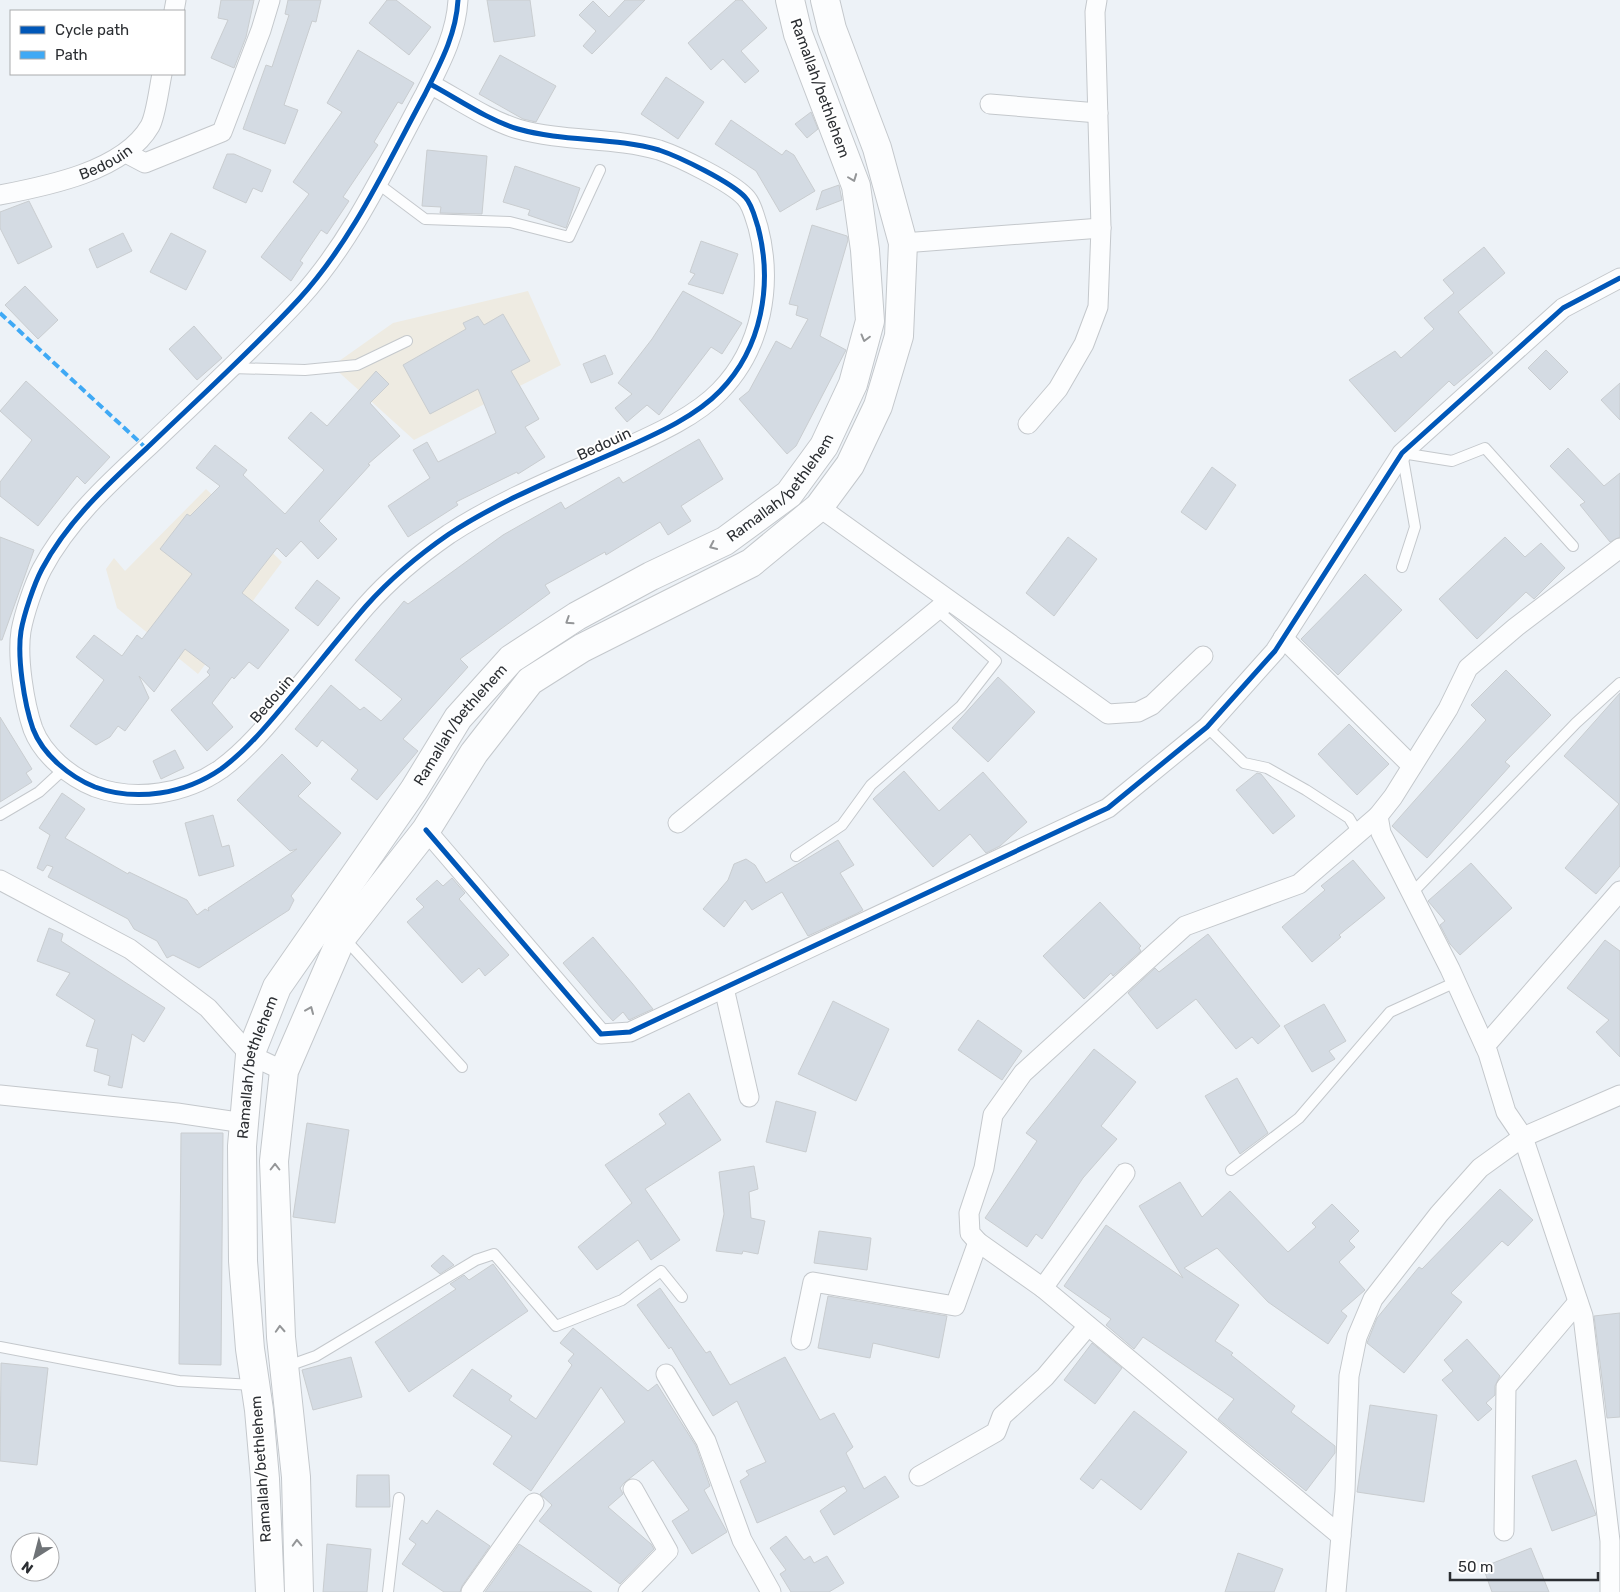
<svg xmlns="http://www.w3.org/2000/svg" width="1620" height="1592" font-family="Rubik,sans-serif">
<rect width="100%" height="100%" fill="#edf2f7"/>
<!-- education -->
<path fill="#eeebe2" d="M 528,291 L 561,365 L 414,440 L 332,366 L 393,323 Z
M 206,489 L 282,562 L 198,674 L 117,608 L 106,569 L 114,558 L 125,571 Z"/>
<!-- building -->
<path fill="#d4dbe3" stroke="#c9cdd0" d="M 221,0 L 254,0 L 246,37 L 234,68 L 211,58 L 228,20 L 218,18 Z
M 288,0 L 321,0 L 316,22 L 312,21 L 284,105 L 298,110 L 285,144 L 243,129 L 266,65 L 272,67 L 289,15 L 285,14 Z
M 387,0 L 396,0 L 431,27 L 409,55 L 369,23 Z
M 487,0 L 530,0 L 535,36 L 494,42 Z
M 625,0 L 645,0 L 592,54 L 583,46 L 596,31 L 579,15 L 593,1 L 609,17 Z
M 736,0 L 742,0 L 767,28 L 741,51 L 759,71 L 745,83 L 723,59 L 711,70 L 688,43 Z
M 358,50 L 414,83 L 402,104 L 398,102 L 374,142 L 378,145 L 343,197 L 349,201 L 327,234 L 321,230 L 300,261 L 303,263 L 291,281 L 261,257 L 309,194 L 293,182 L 342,112 L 327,103 Z
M 500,55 L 556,86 L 536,122 L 523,119 L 479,94 Z
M 666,77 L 704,102 L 678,139 L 641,114 Z
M 811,112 L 818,129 L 807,138 L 795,124 Z
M 731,120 L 782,155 L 786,150 L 794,155 L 815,191 L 780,212 L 756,171 L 715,144 Z
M 427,150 L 487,156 L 482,214 L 440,213 L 441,207 L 422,206 Z
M 227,154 L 234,154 L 271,170 L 262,192 L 253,188 L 246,203 L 213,188 Z
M 515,166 L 580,188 L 566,228 L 528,215 L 530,210 L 503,202 Z
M 839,185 L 842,200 L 816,210 L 822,191 Z
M 29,201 L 52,247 L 18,264 L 0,228 L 0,212 Z
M 812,225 L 847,236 L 848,240 L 820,336 L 846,350 L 796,446 L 787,454 L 739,399 L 749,391 L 776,341 L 791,349 L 808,319 L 796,315 L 798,306 L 789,304 Z
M 123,233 L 132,251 L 97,268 L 89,249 Z
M 171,233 L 206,251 L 186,290 L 150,272 Z
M 701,241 L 738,254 L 723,294 L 688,284 L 695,274 L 690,272 Z
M 1484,247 L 1505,273 L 1458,312 L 1493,353 L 1454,386 L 1449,381 L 1395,432 L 1349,380 L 1395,351 L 1401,358 L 1434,329 L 1424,318 L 1454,293 L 1443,280 Z
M 25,286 L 58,320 L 38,339 L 5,305 Z
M 683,291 L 742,323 L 722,354 L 711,347 L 659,415 L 647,405 L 627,422 L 615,408 L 632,394 L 618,383 L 652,339 Z
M 503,314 L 530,361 L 511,371 L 539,419 L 525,427 L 545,457 L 518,474 L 517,472 L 456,502 L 458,505 L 408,537 L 388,506 L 430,478 L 413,450 L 427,442 L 438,462 L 496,433 L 478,389 L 430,414 L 403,365 L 466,329 L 463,323 L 478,316 L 484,325 Z
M 194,326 L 222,358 L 197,380 L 169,349 Z
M 1546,350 L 1568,372 L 1550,390 L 1528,368 Z
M 605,355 L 613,374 L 591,383 L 583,364 Z
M 376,371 L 389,384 L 370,403 L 400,436 L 368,464 L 370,465 L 319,521 L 337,539 L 318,559 L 301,541 L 286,557 L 277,548 L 242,593 L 289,630 L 258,669 L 249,662 L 234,679 L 232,677 L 212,703 L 233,727 L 207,751 L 171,710 L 210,675 L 207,672 L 210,668 L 185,649 L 154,692 L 139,676 L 149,698 L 125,731 L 118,726 L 110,737 L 96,745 L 70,726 L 104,680 L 76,657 L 94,635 L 122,656 L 137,635 L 142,639 L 192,574 L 160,549 L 187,514 L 190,516 L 220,486 L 196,468 L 215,445 L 247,470 L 243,475 L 285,514 L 324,470 L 288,438 L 311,412 L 327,426 Z
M 26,381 L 110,457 L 85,484 L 77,476 L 38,526 L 0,496 L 0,482 L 32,440 L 0,411 Z
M 1620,383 L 1620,420 L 1601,400 Z
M 699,439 L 723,479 L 681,506 L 691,521 L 668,535 L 660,522 L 606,555 L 605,552 L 545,585 L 550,593 L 460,659 L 468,667 L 403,739 L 418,751 L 377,800 L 351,779 L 358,770 L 322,740 L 317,747 L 295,729 L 331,685 L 360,710 L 364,707 L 381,721 L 402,699 L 355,660 L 404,601 L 408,604 L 503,535 L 561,502 L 565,509 L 619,477 L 623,483 Z
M 1568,448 L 1604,486 L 1620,473 L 1620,537 L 1610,542 L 1580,505 L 1585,502 L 1550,466 Z
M 1212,467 L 1236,485 L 1206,530 L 1181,512 Z
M 0,537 L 34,550 L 2,640 L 0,640 Z
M 1068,537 L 1097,559 L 1054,616 L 1026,593 Z
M 1505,537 L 1525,557 L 1541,543 L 1565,568 L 1534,599 L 1526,592 L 1477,639 L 1439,599 Z
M 1365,574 L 1402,610 L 1338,675 L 1301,639 Z
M 317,580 L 340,598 L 318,626 L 295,608 Z
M 1506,670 L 1551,715 L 1505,762 L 1510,766 L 1427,858 L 1392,826 L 1486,720 L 1471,705 Z
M 998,677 L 1035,712 L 988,762 L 952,728 Z
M 1620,693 L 1620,866 L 1596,894 L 1565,868 L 1619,804 L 1564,756 Z
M 0,717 L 32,769 L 26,773 L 32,782 L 0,802 Z
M 1349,724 L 1389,764 L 1357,795 L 1318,754 Z
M 175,750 L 184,768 L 161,779 L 153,761 Z
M 282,754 L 311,783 L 298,796 L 341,833 L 291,896 L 294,900 L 289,910 L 199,968 L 173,955 L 167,958 L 157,941 L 134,929 L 128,919 L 48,877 L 53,867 L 47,865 L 43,871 L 37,868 L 50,835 L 39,828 L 62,793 L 85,809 L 65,838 L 128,874 L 129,872 L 187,900 L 197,915 L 205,909 L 209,911 L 208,908 L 297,849 L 290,851 L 237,800 Z
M 904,771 L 939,811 L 983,772 L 1027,822 L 1000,846 L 986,853 L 970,834 L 933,867 L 873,799 Z
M 1257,773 L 1261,774 L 1295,816 L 1273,834 L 1236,790 Z
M 213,815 L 222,847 L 229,845 L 234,866 L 199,876 L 185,823 Z
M 838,840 L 854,865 L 840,873 L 863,910 L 856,914 L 808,936 L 782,892 L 752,910 L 745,900 L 724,927 L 703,909 L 728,880 L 734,864 L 746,859 L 755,865 L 766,883 Z
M 1353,860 L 1385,898 L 1339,935 L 1341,937 L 1312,962 L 1282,927 L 1325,890 L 1321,886 Z
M 1471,863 L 1512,908 L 1460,955 L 1450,944 L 1440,925 L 1445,921 L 1428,901 Z
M 452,878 L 465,893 L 459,899 L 509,955 L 485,976 L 479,968 L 462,983 L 407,922 L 424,907 L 416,899 L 437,880 L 443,886 Z
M 1100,902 L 1141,946 L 1139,948 L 1141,951 L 1113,976 L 1111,973 L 1084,999 L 1043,956 Z
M 49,928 L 63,934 L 61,941 L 165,1008 L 144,1042 L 132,1034 L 122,1088 L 108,1085 L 110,1076 L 94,1071 L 98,1049 L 86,1046 L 95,1020 L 56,995 L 70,973 L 37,961 Z
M 1208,934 L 1280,1026 L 1258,1044 L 1252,1037 L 1236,1049 L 1196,999 L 1157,1029 L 1128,993 L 1155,968 L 1159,972 Z
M 593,937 L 632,983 L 653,1009 L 629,1020 L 623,1012 L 613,1021 L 602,1009 L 563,963 Z
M 1605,940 L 1620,951 L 1620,1057 L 1596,1032 L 1609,1020 L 1567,988 Z
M 833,1001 L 889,1029 L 856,1101 L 798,1074 Z
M 1324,1004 L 1346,1041 L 1329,1051 L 1335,1059 L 1312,1072 L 1284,1026 Z
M 978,1020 L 1022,1051 L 1002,1080 L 958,1050 Z
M 1094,1049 L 1136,1082 L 1101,1126 L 1117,1139 L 1083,1178 L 1042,1239 L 1036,1234 L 1027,1247 L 985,1218 L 1037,1141 L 1026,1133 Z
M 1237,1078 L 1268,1133 L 1240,1154 L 1205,1096 Z
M 689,1093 L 721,1140 L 645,1189 L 680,1240 L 651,1260 L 638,1240 L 597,1270 L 578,1247 L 632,1203 L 605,1165 L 666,1124 L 659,1114 Z
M 776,1101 L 816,1112 L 806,1152 L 766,1142 Z
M 307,1123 L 349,1130 L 335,1223 L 293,1217 Z
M 181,1133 L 223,1133 L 221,1365 L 179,1364 Z
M 754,1166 L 758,1189 L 749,1192 L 751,1218 L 765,1221 L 758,1254 L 743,1251 L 742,1254 L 716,1251 L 724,1214 L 719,1172 Z
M 1180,1182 L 1202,1217 L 1230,1191 L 1288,1252 L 1316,1227 L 1312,1223 L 1332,1204 L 1359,1231 L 1349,1241 L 1355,1247 L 1339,1262 L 1365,1290 L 1341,1311 L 1347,1316 L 1328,1344 L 1268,1302 L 1217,1248 L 1184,1268 L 1239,1305 L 1215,1341 L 1233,1353 L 1231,1355 L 1295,1406 L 1291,1412 L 1335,1446 L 1335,1453 L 1306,1491 L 1218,1419 L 1234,1399 L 1143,1337 L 1134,1349 L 1106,1325 L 1111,1319 L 1064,1286 L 1106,1225 L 1183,1278 L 1139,1206 Z
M 1500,1189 L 1533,1220 L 1508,1246 L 1502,1241 L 1451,1293 L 1462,1302 L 1404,1373 L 1367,1343 L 1377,1318 L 1419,1267 L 1422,1269 Z
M 819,1231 L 871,1238 L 867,1270 L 814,1263 Z
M 443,1255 L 454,1265 L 440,1274 L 431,1266 Z
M 493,1264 L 528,1311 L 409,1392 L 375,1342 L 456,1289 L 450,1284 L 464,1275 L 469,1280 Z
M 660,1288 L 706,1353 L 710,1351 L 730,1385 L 785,1357 L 820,1420 L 834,1413 L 853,1447 L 846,1453 L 864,1489 L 885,1476 L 899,1497 L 834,1535 L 820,1511 L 847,1491 L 844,1486 L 757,1523 L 740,1481 L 749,1475 L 746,1471 L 766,1462 L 737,1401 L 713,1416 L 671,1347 L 669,1349 L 637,1305 Z
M 828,1296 L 947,1316 L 939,1358 L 873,1343 L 870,1358 L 818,1348 Z
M 1620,1313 L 1620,1417 L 1607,1418 L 1594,1316 Z
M 573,1328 L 648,1391 L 657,1384 L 696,1446 L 710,1486 L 704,1490 L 727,1532 L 692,1554 L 672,1521 L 689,1510 L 653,1460 L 624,1483 L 620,1488 L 623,1494 L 608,1507 L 651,1544 L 654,1549 L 620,1584 L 539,1521 L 552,1505 L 540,1494 L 625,1422 L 601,1387 L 531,1491 L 493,1464 L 512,1436 L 453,1396 L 472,1369 L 512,1396 L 509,1400 L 536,1419 L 572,1365 L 568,1361 L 574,1354 L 560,1343 Z
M 1467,1339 L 1500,1376 L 1495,1386 L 1495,1395 L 1486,1403 L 1492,1409 L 1478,1421 L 1442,1380 L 1453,1371 L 1444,1360 Z
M 1092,1343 L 1122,1368 L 1095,1404 L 1064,1380 Z
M 351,1357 L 362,1397 L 313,1410 L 302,1370 Z
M 1,1363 L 48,1368 L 37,1465 L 0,1461 Z
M 1370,1405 L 1437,1415 L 1424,1502 L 1357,1492 Z
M 1134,1411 L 1187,1452 L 1141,1510 L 1101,1479 L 1093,1489 L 1080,1479 Z
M 1576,1460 L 1596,1515 L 1552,1531 L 1532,1476 Z
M 357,1475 L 389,1475 L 390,1507 L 356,1507 Z
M 437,1510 L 490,1546 L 462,1586 L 460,1592 L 444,1592 L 402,1564 L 416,1544 L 409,1539 L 422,1520 L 427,1524 Z
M 786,1536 L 804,1560 L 810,1556 L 814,1563 L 827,1556 L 844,1583 L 829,1592 L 791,1592 L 780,1574 L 786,1570 L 770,1548 Z
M 327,1544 L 371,1549 L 367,1592 L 323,1592 Z
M 519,1544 L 592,1592 L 485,1592 Z
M 1531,1548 L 1549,1592 L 1492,1592 L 1483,1567 Z
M 1238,1553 L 1283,1569 L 1274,1592 L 1225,1592 Z"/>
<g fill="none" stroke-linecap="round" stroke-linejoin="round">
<!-- service casing -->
<g stroke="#c4c8cc" stroke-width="12">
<path id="service" d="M 377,183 L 425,219 L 510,222 L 569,237 L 600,170
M 231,368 L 305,370 L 357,365 L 407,341
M 1402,567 L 1415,527 L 1402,453 L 1452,461 L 1485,448 L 1573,546
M 1207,727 L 1244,763 L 1267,768 L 1306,790 L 1349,818 L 1358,833
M 0,815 L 39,792 L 65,768
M 796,856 L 842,825 L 871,785 L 961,706 L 996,661 L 937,610
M 1412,893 L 1576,723 L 1620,683
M 345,939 L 462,1067
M 1231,1170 L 1299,1118 L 1390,1012 L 1456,982
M 0,1347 L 179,1381 L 254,1385
M 285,1367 L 316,1356 L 476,1260 L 494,1254 L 556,1326 L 622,1300 L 661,1271 L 682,1297
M 388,1592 L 399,1498"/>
</g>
<!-- minor casing -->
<g stroke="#c4c8cc" stroke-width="21">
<g id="minor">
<path d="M 174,11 L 176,0"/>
<path d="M 430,84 C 458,99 488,120 518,129 C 564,142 614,137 659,150 C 680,157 731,182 745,197 C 752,204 755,218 758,227 C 773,284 762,348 720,391 C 696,416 658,433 627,447 C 567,474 504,498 449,534 C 420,554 390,579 366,606 C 340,636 315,668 289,699 C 269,723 247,750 221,769 C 185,794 136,802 95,787 C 70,777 43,755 33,729 C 24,703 17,657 21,631 C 24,614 34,584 42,569 C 68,520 110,482 150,445 C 200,397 252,350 299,299 C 353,240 387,164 425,94 C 440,64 456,35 458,0"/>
<path d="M 990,104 L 1098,113"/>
<path d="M 126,153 L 145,163 L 222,132 L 261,30 L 270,0"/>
<path id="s1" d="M 0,195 C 47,186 124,171 150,126 C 156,115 159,88 162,74"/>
<path d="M 903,243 L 1101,228"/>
<path d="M 1028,424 L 1058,389 L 1084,344 L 1098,307 L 1101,228 L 1095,12 L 1097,0"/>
<path d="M 819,507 L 1108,714 L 1138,712 L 1152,705 L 1203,656"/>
<path d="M 1283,638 L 1412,766"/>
<path d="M 678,823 L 948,601"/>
<path d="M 426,830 L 601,1034 L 630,1032 L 1108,808 L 1207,727 L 1275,651 L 1402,453 L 1563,308 L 1620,278"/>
<path d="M 0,880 L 130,949 L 208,1008 L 250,1055 L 284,1071"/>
<path d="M 724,988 L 749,1097"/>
<path d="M 1485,1046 L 1620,891"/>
<path d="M 0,1095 L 177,1113 L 244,1123"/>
<path d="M 1043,1288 L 1125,1173"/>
<path d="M 801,1340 L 813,1282 L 955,1306 L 978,1242"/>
<path d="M 666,1374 L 706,1441 L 742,1540 L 771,1592"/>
<path d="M 919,1476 L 996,1432 L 1002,1416 L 1045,1377 L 1088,1326"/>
<path d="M 1504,1531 L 1506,1387 L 1578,1302"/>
<path d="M 1341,1536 L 1043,1288 L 978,1242 L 970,1233 L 969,1213 L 984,1168 L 993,1115 L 1023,1073 L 1185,926 L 1299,884 L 1378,816"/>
<path d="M 471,1592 L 534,1503"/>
<path d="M 628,1592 L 668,1551 L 633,1489"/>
<path d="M 1336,1592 L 1345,1491 L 1349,1376 L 1357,1337 L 1373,1299 L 1439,1214 L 1480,1168 L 1523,1137 L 1620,1095"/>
<path d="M 1610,1592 L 1610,1541 L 1583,1316 L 1523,1137 L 1506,1112 L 1488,1053 L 1450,969 L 1381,833 L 1378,816 L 1393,797 L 1448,709 L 1468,668 L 1516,627 L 1620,548"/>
</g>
</g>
<!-- secondary casing -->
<g stroke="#c4c8cc" stroke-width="30">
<g id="secondary">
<path id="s2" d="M 270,1592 L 265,1479 L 259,1410 L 250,1349 L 243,1261 L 242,1146 L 250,1055 L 277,987 L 414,790 L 458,718 L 511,659 L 577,616 L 651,576 L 725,541 L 789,494 L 824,446 L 853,384 L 870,321 L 865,250 L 856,186 L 798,34 L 790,0"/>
<path d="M 299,1592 L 296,1477 L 281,1337 L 274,1161 L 284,1071 L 342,937 L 426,830 L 474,753 L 530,681 L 582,648 L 751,563 L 819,507 L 850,465 L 878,406 L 899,336 L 903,243 L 877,148 L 832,29 L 825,0"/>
</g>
</g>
<!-- service -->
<use href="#service" stroke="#fcfdfe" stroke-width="10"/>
<!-- minor -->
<use href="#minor" stroke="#fcfdfe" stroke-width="19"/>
<!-- secondary -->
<use href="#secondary" stroke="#fcfdfe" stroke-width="28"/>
<!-- quiet -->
<path stroke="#3fa9f5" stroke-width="4" stroke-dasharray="8 4" stroke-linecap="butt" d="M 0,313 L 146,448"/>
<!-- cycleway casing -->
<g stroke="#fff" stroke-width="8">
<path id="cycleway" d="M 430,84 C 458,99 488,120 518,129 C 564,142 614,137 659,150 C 680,157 731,182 745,197 C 752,204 755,218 758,227 C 773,284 762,348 720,391 C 696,416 658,433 627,447 C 567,474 504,498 449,534 C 420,554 390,579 366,606 C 340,636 315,668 289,699 C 269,723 247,750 221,769 C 185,794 136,802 95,787 C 70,777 43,755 33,729 C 24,703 17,657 21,631 C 24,614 34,584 42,569 C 68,520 110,482 150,445 C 200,397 252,350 299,299 C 353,240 387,164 425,94 C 440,64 456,35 458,0
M 426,830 L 601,1034 L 630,1032 L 1108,808 L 1207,727 L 1275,651 L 1402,453 L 1563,308 L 1620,278"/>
</g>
<!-- cycleway -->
<use href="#cycleway" stroke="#0057b8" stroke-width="5"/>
</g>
<!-- one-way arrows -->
<defs><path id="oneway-chevron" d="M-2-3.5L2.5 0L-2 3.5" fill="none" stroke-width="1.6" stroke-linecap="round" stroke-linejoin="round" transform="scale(1.25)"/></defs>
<g stroke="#949698">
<use href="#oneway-chevron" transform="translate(853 178) rotate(69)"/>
<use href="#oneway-chevron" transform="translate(865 338) rotate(105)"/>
<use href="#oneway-chevron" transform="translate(713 546) rotate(155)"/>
<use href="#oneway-chevron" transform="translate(569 621) rotate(147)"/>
<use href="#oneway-chevron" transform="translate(310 1010) rotate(-67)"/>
<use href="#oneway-chevron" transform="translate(275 1167) rotate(-90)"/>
<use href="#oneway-chevron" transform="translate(280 1329) rotate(-93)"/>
<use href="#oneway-chevron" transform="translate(297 1543) rotate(-92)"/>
</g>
<g text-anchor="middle" stroke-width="4" stroke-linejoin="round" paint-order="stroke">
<!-- street labels -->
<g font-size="15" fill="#2b2e32" stroke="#fff">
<text transform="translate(820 88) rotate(70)" y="5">Ramallah/bethlehem</text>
<text dy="5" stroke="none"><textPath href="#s1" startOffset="111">Bedouin</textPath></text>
<text transform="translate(604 444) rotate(-25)" y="5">Bedouin</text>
<text dy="5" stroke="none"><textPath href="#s2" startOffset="1338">Ramallah/bethlehem</textPath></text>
<text transform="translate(272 699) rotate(-49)" y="5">Bedouin</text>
<text dy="5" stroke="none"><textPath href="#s2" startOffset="932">Ramallah/bethlehem</textPath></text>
<text dy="5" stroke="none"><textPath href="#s2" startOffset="528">Ramallah/bethlehem</textPath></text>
<text transform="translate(261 1469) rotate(-94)" y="5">Ramallah/bethlehem</text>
</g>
</g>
<!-- legend -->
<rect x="10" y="10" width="175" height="65" fill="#ffffff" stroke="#aaabad"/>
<rect x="20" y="26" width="25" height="8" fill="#0057b8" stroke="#aaabad"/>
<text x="55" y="35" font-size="15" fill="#2b2e32">Cycle path</text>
<rect x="20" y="51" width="25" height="8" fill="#3fa9f5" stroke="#aaabad"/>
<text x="55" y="60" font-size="15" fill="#2b2e32">Path</text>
<!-- north arrow -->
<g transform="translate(35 1557) rotate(216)"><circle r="24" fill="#ffffff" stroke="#aaabad"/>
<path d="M0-4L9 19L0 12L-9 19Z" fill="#6f7377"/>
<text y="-8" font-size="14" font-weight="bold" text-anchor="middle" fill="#2b2e32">N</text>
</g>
<!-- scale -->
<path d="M1450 1572v8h148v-8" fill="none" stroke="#2b2e32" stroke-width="2.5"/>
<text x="1458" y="1572" font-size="15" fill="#2b2e32" stroke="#ffffff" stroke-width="4" paint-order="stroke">50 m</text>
</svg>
